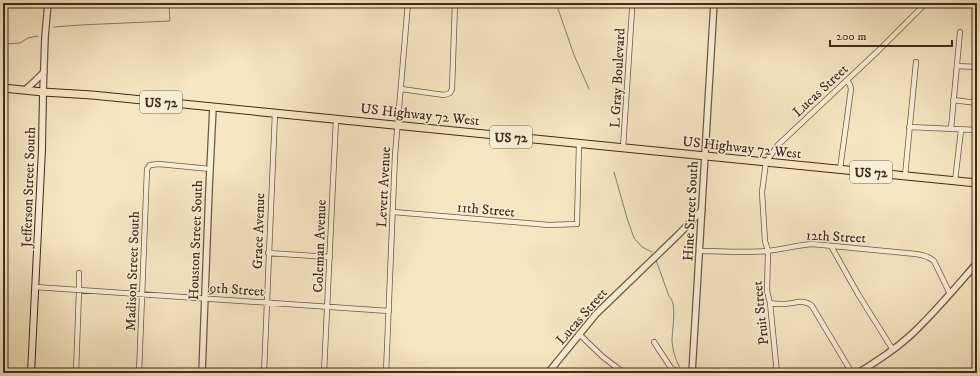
<svg xmlns="http://www.w3.org/2000/svg" width="980" height="376" font-family="'IM FELL DW Pica',serif">
<rect width="100%" height="100%" fill="#f6e6c1"/>
<filter id="stains"><feTurbulence type="fractalNoise" baseFrequency=".005" numOctaves="4"/><feColorMatrix values="0 0 0 0 .2 0 0 0 0 .09 0 0 0 0 .02 0 0 0 .5 -.17"/></filter>
<radialGradient id="worn" r=".72"><stop offset=".6" stop-color="#630" stop-opacity="0"/><stop offset="1" stop-color="#630" stop-opacity=".3"/></radialGradient>
<g fill="none" stroke-linecap="round" stroke-linejoin="round">
<!-- stream -->
<path stroke="#798473" stroke-width="1" d="M 556,3 L 574,55 L 589,89
M 54,27 L 80,25 L 170,21 L 169,3
M 3,44 L 20,43 L 28,38 L 38,36
M 614,172 L 627,218 L 634,238 L 642,247 L 652,252
M 656,260 L 669,296 C 669,296 672,300 672,301 C 676,310 672,331 672,341 C 673,352 676,362 682,371 L 687,372"/>
<!-- minor casing -->
<g stroke="#6f5844" stroke-width="6">
<path id="minor" d="M 957,66 L 977,67
M 401,89 L 444,95 L 450,93 L 452,89 L 455,3
M 953,100 L 977,103
M 909,127 L 977,130
M 951,129 L 960,32
M 623,148 L 632,10
M 840,169 L 851,89 L 850,85 L 847,80
M 905,176 L 916,62
M 955,181 L 961,130
M 393,212 L 549,225 L 577,224 L 579,144
M 831,246 L 858,294 L 893,350
M 700,251 C 722,251 744,253 766,251 C 781,250 796,245 812,244 L 916,254 C 923,255 928,256 934,261 L 950,294
M 268,253 L 330,257
M 35,287 L 389,311
M 770,303 C 775,304 779,304 784,304 C 794,304 804,298 812,306 L 852,373
M 579,334 L 603,357 L 624,373
M 654,342 L 671,368 L 680,373
M 76,373 L 79,291 L 79,273
M 139,373 L 147,169 L 150,165 L 159,164 L 210,169
M 264,373 L 275,113
M 324,373 L 336,119
M 386,373 L 395,155 L 408,3
M 777,373 L 770,303 L 767,291 L 768,251 L 765,241 L 762,192 L 766,162 L 778,145 L 879,50 L 926,3"/>
</g>
<!-- tertiary casing -->
<g stroke="#6f5844" stroke-width="8">
<path id="tertiary" d="M 25,90 L 35,81 L 44,72
M 43,92 L 45,37 L 48,3
M 202,373 L 209,190 L 213,107
M 548,373 L 596,314 L 679,234 L 702,210
M 692,373 L 714,3
M 858,373 C 877,361 896,349 913,333 C 936,311 956,287 977,263"/>
</g>
<!-- secondary casing -->
<g stroke="#42291b" stroke-width="8">
<path id="secondary" d="M 31,373 L 42,149 L 43,92"/>
</g>
<!-- trunk casing -->
<g stroke="#42291b" stroke-width="9">
<path id="trunk" d="M 3,88 L 43,92 L 92,95 L 977,183"/>
</g>
<!-- minor -->
<use href="#minor" stroke="#f9efd7" stroke-width="4.5"/>
<!-- tertiary -->
<use href="#tertiary" stroke="#f9efd7" stroke-width="5.5"/>
<!-- secondary -->
<use href="#secondary" stroke="#f9efd7" stroke-width="6"/>
<!-- trunk -->
<use href="#trunk" stroke="#f6e6c1" stroke-width="7"/>
</g>
<g text-anchor="middle" stroke-width="3" stroke-linejoin="round" paint-order="stroke">
<!-- shield labels -->
<g fill="#f9efd7" stroke="#796453" stroke-width="1">
<rect x="140" y="91" width="42" height="22" rx="3"/>
<rect x="490" y="126" width="42" height="22" rx="3"/>
<rect x="850" y="161" width="42" height="22" rx="3"/>
</g>
<g font-size="13" font-weight="bold" fill="#42291b">
<text x="161" y="107">US 72</text>
<text x="511" y="142">US 72</text>
<text x="871" y="177">US 72</text>
</g>
<!-- street labels -->
<g font-size="14" fill="#42291b" stroke="#f9efd7">
<text transform="translate(617 78) rotate(-87)" y="5">L Gray Boulevard</text>
<text transform="translate(820 90) rotate(-43)" y="5">Lucas Street</text>
<text transform="translate(420 114) rotate(6)" y="5">US Highway 72 West</text>
<text transform="translate(742 147) rotate(6)" y="5">US Highway 72 West</text>
<text transform="translate(28 187) rotate(-88)" y="5">Jefferson Street South</text>
<text transform="translate(383 187) rotate(-87)" y="5">Levert Avenue</text>
<text transform="translate(486 209) rotate(5)" y="5">11th Street</text>
<text transform="translate(690 211) rotate(-87)" y="5">Hine Street South</text>
<text transform="translate(258 231) rotate(-88)" y="5">Grace Avenue</text>
<text transform="translate(836 236) rotate(3)" y="5">12th Street</text>
<text transform="translate(195 240) rotate(-88)" y="5">Houston Street South</text>
<text transform="translate(319 246) rotate(-88)" y="5">Coleman Avenue</text>
<text transform="translate(132 271) rotate(-88)" y="5">Madison Street South</text>
<text transform="translate(237 289) rotate(4)" y="5">9th Street</text>
<text transform="translate(760 313) rotate(-96)" y="5">Pruit Street</text>
<text transform="translate(581 316) rotate(-49)" y="5">Lucas Street</text>
</g>
</g>
<!-- margin -->
<rect width="980" height="376" fill="none" stroke="#f6e6c1" stroke-width="16"/>
<rect x="4" y="4" width="972" height="368" fill="none" stroke="#42291b" stroke-width="2"/>
<rect x="8" y="8" width="964" height="360" fill="none" stroke="#42291b"/>
<!-- scale -->
<path d="M830 40v6h122v-6" fill="none" stroke="#42291b" stroke-width="2"/>
<text x="836" y="40" font-size="12" fill="#42291b" stroke="#f9efd7" stroke-width="3" paint-order="stroke">200 m</text>
<rect width="100%" height="100%" filter="url(#stains)"/>
<rect width="100%" height="100%" fill="url(#worn)"/>
</svg>
